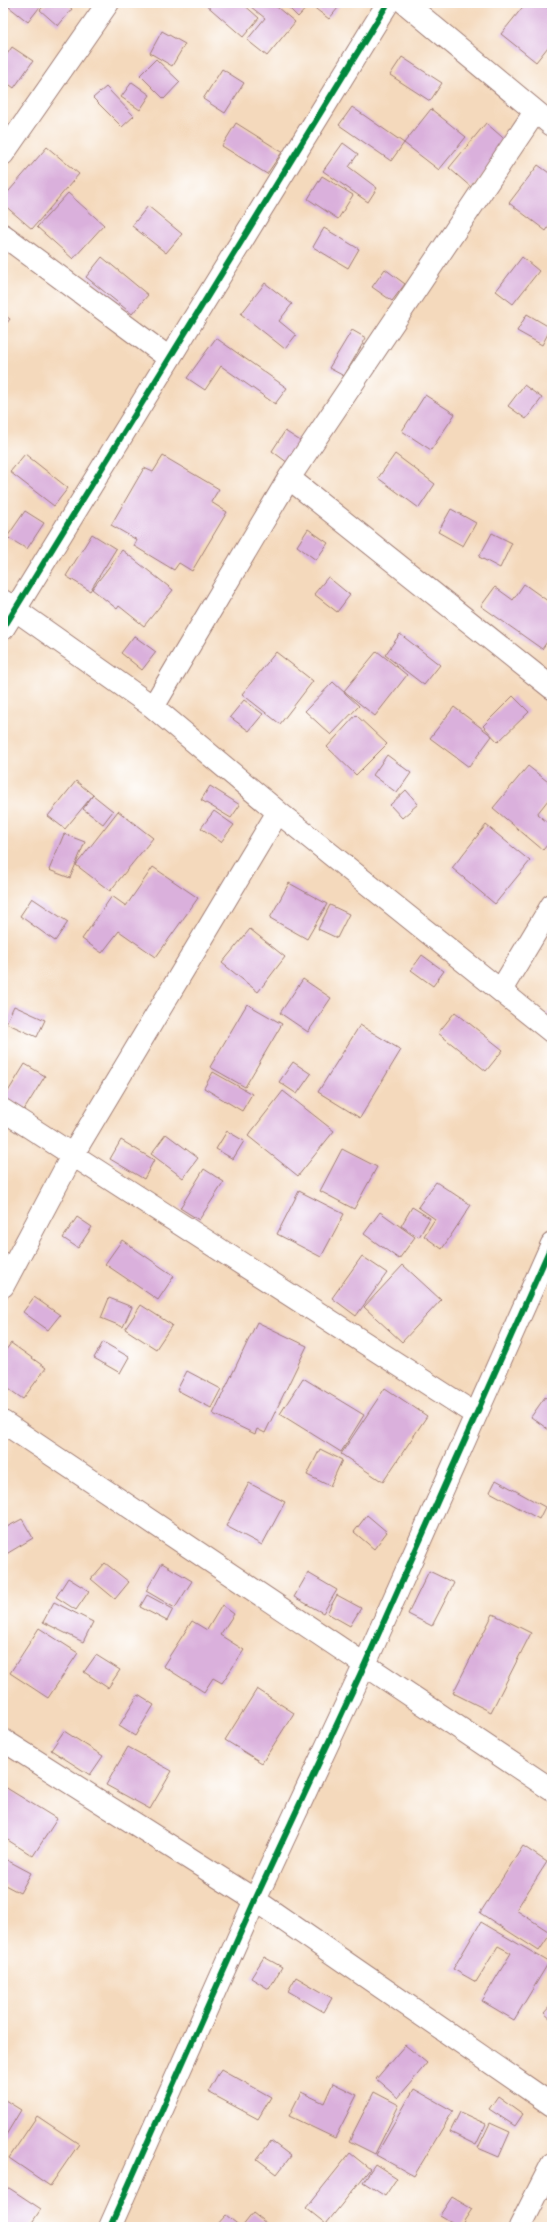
<svg xmlns="http://www.w3.org/2000/svg" width="555" height="2230" font-family="'Gochi Hand',sans-serif">
<rect width="100%" height="100%" fill="#fff"/>
<filter id="ink" filterUnits="userSpaceOnUse"><feTurbulence type="fractalNoise" baseFrequency=".025" numOctaves="2"/><feDisplacementMap in="SourceGraphic" scale="8" xChannelSelector="R" yChannelSelector="G"/><feConvolveMatrix kernelMatrix="1 2 1 2 8 2 1 2 1" color-interpolation-filters="sRGB"/></filter>
<filter id="wash" filterUnits="userSpaceOnUse"><feTurbulence type="fractalNoise" baseFrequency=".012" numOctaves="4" result="noise"/><feDisplacementMap in="SourceGraphic" scale="16" xChannelSelector="R" yChannelSelector="G"/><feGaussianBlur stdDeviation="0.9" result="paint"/><feColorMatrix in="noise" values="0 0 0 0 0 0 0 0 0 0 0 0 0 0 0 0 0 1.4 0 .05"/><feComposite in="paint" operator="in"/></filter>
<g filter="url(#wash)">
<rect width="100%" height="100%" fill="#f4d9bc"/>
<g id="blocks">
<!-- building -->
<path fill="#dab0dc" d="M 4,3 L 43,3 L 28,22 Z
M 47,3 L 65,3 L 72,9 L 58,26 L 40,10 Z
M 204,3 L 242,3 L 259,18 L 243,37 Z
M 246,3 L 272,3 L 295,22 L 267,56 L 247,40 L 265,18 Z
M 284,3 L 311,3 L 298,17 Z
M 315,3 L 342,3 L 329,19 L 312,6 Z
M 526,3 L 542,3 L 552,11 L 552,42 L 536,62 L 501,34 Z
M 162,31 L 185,44 L 172,66 L 150,53 Z
M 12,47 L 33,61 L 14,88 L 3,80 L 3,60 Z
M 402,57 L 442,83 L 430,101 L 390,75 Z
M 156,59 L 180,82 L 164,99 L 140,75 Z
M 222,69 L 244,83 L 225,113 L 203,99 Z
M 132,82 L 150,95 L 140,110 L 121,97 Z
M 106,87 L 134,116 L 122,127 L 93,98 Z
M 352,107 L 404,143 L 391,161 L 339,125 Z
M 431,109 L 466,137 L 439,170 L 404,143 Z
M 236,123 L 282,152 L 267,174 L 222,146 Z
M 486,123 L 509,143 L 472,188 L 449,168 Z
M 343,143 L 358,154 L 349,167 L 377,188 L 368,202 L 323,171 Z
M 47,147 L 79,174 L 32,229 L 3,204 L 3,198 Z
M 538,165 L 552,175 L 552,222 L 546,231 L 509,203 Z
M 322,176 L 353,195 L 338,219 L 308,199 Z
M 68,193 L 104,225 L 73,259 L 37,227 Z
M 148,206 L 182,234 L 166,253 L 132,226 Z
M 324,228 L 359,249 L 348,268 L 313,247 Z
M 102,257 L 148,295 L 132,314 L 86,277 Z
M 522,257 L 539,271 L 513,304 L 496,291 Z
M 385,269 L 405,284 L 392,301 L 372,287 Z
M 265,283 L 292,304 L 279,321 L 296,335 L 285,349 L 241,314 Z
M 3,314 L 10,319 L 3,328 Z
M 527,314 L 551,328 L 542,345 L 517,331 Z
M 352,330 L 366,338 L 344,376 L 329,368 Z
M 216,338 L 287,388 L 275,404 L 221,366 L 205,390 L 187,378 Z
M 524,385 L 542,398 L 526,419 L 508,406 Z
M 425,395 L 455,414 L 431,450 L 402,431 Z
M 285,431 L 302,442 L 288,463 L 272,451 Z
M 25,454 L 68,488 L 54,506 L 10,472 Z
M 395,454 L 435,484 L 419,508 L 378,478 Z
M 163,456 L 219,489 L 211,502 L 227,512 L 192,571 L 179,563 L 174,570 L 134,546 L 137,540 L 111,525 L 144,468 L 153,472 Z
M 451,509 L 476,523 L 463,546 L 438,532 Z
M 25,511 L 44,523 L 27,549 L 7,537 Z
M 308,529 L 328,543 L 316,560 L 297,546 Z
M 492,533 L 512,543 L 500,568 L 479,557 Z
M 92,534 L 116,549 L 90,591 L 66,576 Z
M 122,550 L 173,590 L 144,626 L 119,606 L 117,609 L 92,589 Z
M 328,577 L 350,595 L 337,612 L 314,594 Z
M 524,584 L 552,604 L 552,635 L 542,649 L 481,606 L 495,587 L 513,600 Z
M 400,634 L 440,665 L 424,685 L 385,655 Z
M 134,636 L 156,652 L 142,670 L 121,653 Z
M 377,651 L 407,675 L 375,716 L 344,691 Z
M 276,652 L 313,681 L 280,724 L 242,694 Z
M 333,682 L 359,706 L 331,735 L 305,711 Z
M 513,696 L 529,712 L 498,742 L 483,726 Z
M 244,700 L 263,714 L 249,731 L 230,717 Z
M 454,707 L 492,736 L 469,767 L 430,738 Z
M 356,715 L 387,744 L 356,775 L 327,747 Z
M 387,755 L 411,773 L 397,793 L 373,775 Z
M 528,766 L 552,785 L 552,795 L 537,814 L 552,826 L 552,839 L 543,850 L 493,808 Z
M 76,781 L 93,795 L 65,829 L 48,816 Z
M 210,786 L 240,805 L 231,818 L 201,800 Z
M 406,790 L 418,804 L 402,818 L 390,805 Z
M 93,795 L 113,811 L 103,824 L 83,809 Z
M 118,811 L 153,838 L 110,891 L 76,865 Z
M 214,811 L 234,825 L 221,842 L 201,828 Z
M 486,825 L 530,861 L 495,904 L 452,868 Z
M 64,834 L 85,842 L 70,878 L 49,870 Z
M 153,867 L 198,898 L 156,957 L 119,931 L 102,953 L 82,939 L 112,896 L 126,906 Z
M 289,883 L 327,904 L 307,939 L 270,918 Z
M 32,898 L 68,922 L 55,941 L 20,916 Z
M 330,905 L 349,914 L 337,938 L 318,929 Z
M 250,929 L 285,957 L 258,992 L 222,963 Z
M 422,955 L 444,971 L 433,986 L 411,970 Z
M 303,979 L 331,998 L 308,1032 L 280,1013 Z
M 247,1004 L 282,1024 L 245,1087 L 210,1067 Z
M 14,1006 L 45,1020 L 37,1037 L 6,1023 Z
M 552,1007 L 552,1022 L 545,1015 Z
M 455,1012 L 503,1050 L 486,1071 L 438,1033 Z
M 360,1025 L 401,1050 L 360,1118 L 318,1092 Z
M 293,1062 L 311,1074 L 297,1094 L 279,1082 Z
M 25,1064 L 45,1076 L 24,1110 L 4,1098 Z
M 213,1072 L 252,1094 L 242,1111 L 204,1088 Z
M 283,1091 L 334,1131 L 298,1176 L 248,1136 Z
M 227,1131 L 244,1141 L 233,1159 L 216,1149 Z
M 166,1134 L 198,1158 L 183,1178 L 151,1154 Z
M 121,1140 L 154,1160 L 144,1179 L 110,1159 Z
M 342,1149 L 377,1167 L 354,1209 L 320,1191 Z
M 204,1169 L 224,1182 L 199,1220 L 180,1208 Z
M 436,1182 L 471,1205 L 442,1249 L 424,1236 L 435,1219 L 418,1207 Z
M 299,1191 L 344,1214 L 321,1257 L 277,1234 Z
M 412,1207 L 430,1218 L 419,1237 L 401,1226 Z
M 380,1212 L 415,1237 L 399,1259 L 364,1234 Z
M 77,1217 L 92,1227 L 78,1248 L 63,1238 Z
M 122,1240 L 174,1276 L 158,1300 L 105,1264 Z
M 362,1256 L 387,1273 L 356,1316 L 332,1298 Z
M 403,1265 L 441,1300 L 402,1342 L 364,1307 Z
M 34,1297 L 60,1315 L 48,1330 L 23,1312 Z
M 109,1298 L 132,1307 L 123,1327 L 101,1318 Z
M 141,1305 L 172,1325 L 156,1349 L 125,1329 Z
M 257,1322 L 307,1346 L 265,1433 L 257,1429 L 255,1434 L 213,1414 Z
M 103,1342 L 129,1357 L 120,1373 L 94,1358 Z
M 11,1343 L 46,1368 L 23,1399 L 3,1385 L 3,1354 Z
M 187,1371 L 221,1389 L 211,1408 L 177,1390 Z
M 303,1378 L 364,1415 L 341,1452 L 280,1414 Z
M 385,1388 L 427,1416 L 383,1482 L 341,1454 Z
M 545,1397 L 552,1402 L 552,1427 L 549,1430 L 531,1417 Z
M 320,1449 L 342,1460 L 330,1486 L 307,1475 Z
M 496,1480 L 545,1507 L 539,1519 L 490,1492 Z
M 249,1483 L 285,1502 L 262,1545 L 226,1526 Z
M 367,1515 L 387,1532 L 374,1549 L 354,1532 Z
M 22,1519 L 33,1538 L 3,1556 L 3,1529 Z
M 105,1563 L 129,1582 L 115,1599 L 91,1579 Z
M 162,1563 L 192,1581 L 175,1608 L 146,1591 Z
M 429,1571 L 454,1583 L 432,1626 L 408,1614 Z
M 308,1573 L 337,1590 L 323,1613 L 294,1597 Z
M 68,1578 L 89,1591 L 76,1610 L 56,1597 Z
M 147,1595 L 173,1609 L 167,1621 L 140,1607 Z
M 337,1595 L 361,1608 L 350,1626 L 327,1613 Z
M 54,1602 L 93,1622 L 83,1642 L 43,1622 Z
M 222,1605 L 234,1614 L 220,1635 L 244,1650 L 222,1683 L 213,1678 L 204,1692 L 163,1666 L 192,1621 L 207,1630 Z
M 493,1614 L 531,1633 L 491,1712 L 453,1693 Z
M 39,1628 L 78,1653 L 48,1698 L 10,1673 Z
M 96,1655 L 120,1670 L 108,1688 L 84,1672 Z
M 257,1689 L 294,1713 L 262,1763 L 225,1740 Z
M 138,1695 L 154,1705 L 135,1736 L 119,1726 Z
M 64,1731 L 103,1756 L 90,1775 L 51,1750 Z
M 128,1747 L 172,1771 L 150,1809 L 106,1785 Z
M 5,1787 L 57,1819 L 33,1856 L 3,1837 L 3,1790 Z
M 523,1846 L 547,1862 L 516,1910 L 551,1933 L 539,1951 L 480,1913 Z
M 3,1858 L 31,1873 L 20,1893 L 3,1884 Z
M 481,1922 L 549,1962 L 514,2020 L 482,2001 L 511,1953 L 498,1946 L 476,1982 L 453,1969 Z
M 264,1957 L 282,1967 L 269,1989 L 251,1978 Z
M 296,1977 L 332,1998 L 324,2012 L 288,1991 Z
M 552,2004 L 552,2020 L 544,2013 Z
M 405,2045 L 427,2063 L 398,2098 L 376,2079 Z
M 221,2069 L 271,2097 L 258,2119 L 208,2092 Z
M 333,2083 L 357,2095 L 335,2138 L 289,2116 L 301,2092 L 324,2103 Z
M 414,2089 L 453,2111 L 414,2176 L 376,2155 Z
M 374,2092 L 399,2105 L 375,2154 L 349,2141 Z
M 498,2096 L 523,2114 L 515,2126 L 489,2109 Z
M 5,2100 L 21,2110 L 3,2140 L 3,2104 Z
M 460,2112 L 486,2124 L 476,2145 L 450,2132 Z
M 37,2116 L 79,2144 L 50,2186 L 9,2158 Z
M 490,2123 L 510,2132 L 499,2157 L 478,2148 Z
M 271,2141 L 291,2156 L 277,2174 L 257,2159 Z
M 350,2153 L 370,2169 L 326,2224 L 306,2208 Z
M 375,2164 L 397,2178 L 385,2196 L 363,2182 Z
M 3,2184 L 41,2209 L 29,2227 L 3,2227 Z
M 452,2197 L 472,2209 L 460,2227 L 440,2215 Z
M 253,2213 L 271,2227 L 242,2227 Z
M 226,2215 L 241,2227 L 215,2227 Z"/>
</g>
</g>
<g filter="url(#ink)">
<use href="#blocks" fill-opacity="0" stroke="#9f7c74" stroke-width="1"/>
<g fill="none" stroke-linecap="round" stroke-linejoin="round">
<!-- minor casing -->
<g stroke="#9f7c74" stroke-width="24">
<path id="minor" d="M 405,3 L 552,125
M 3,154 L 108,3
M 3,235 L 169,358
M 289,478 L 552,688
M 3,601 L 153,707 L 278,812 L 552,1032
M 3,629 L 388,3
M 153,707 L 289,478 L 535,112
M 501,990 L 552,905
M 3,1110 L 475,1414
M 3,1286 L 73,1154 L 278,812
M 3,1422 L 552,1790
M 3,1740 L 255,1900 L 552,2105
M 110,2227 L 255,1900 L 365,1664 L 552,1244
M 520,2227 L 552,2164"/>
</g>
<!-- minor -->
<use href="#minor" stroke="#fff" stroke-width="22"/>
<!-- cycleway casing -->
<g stroke="#fff" stroke-width="8">
<path id="cycleway" d="M 3,629 L 388,3
M 110,2227 L 255,1900 L 365,1664 L 552,1244"/>
</g>
<!-- cycleway -->
<use href="#cycleway" stroke="#00873e" stroke-width="6"/>
</g>
</g>
<!-- margin -->
<rect width="555" height="2230" fill="none" stroke="#fff" stroke-width="16"/>
</svg>
